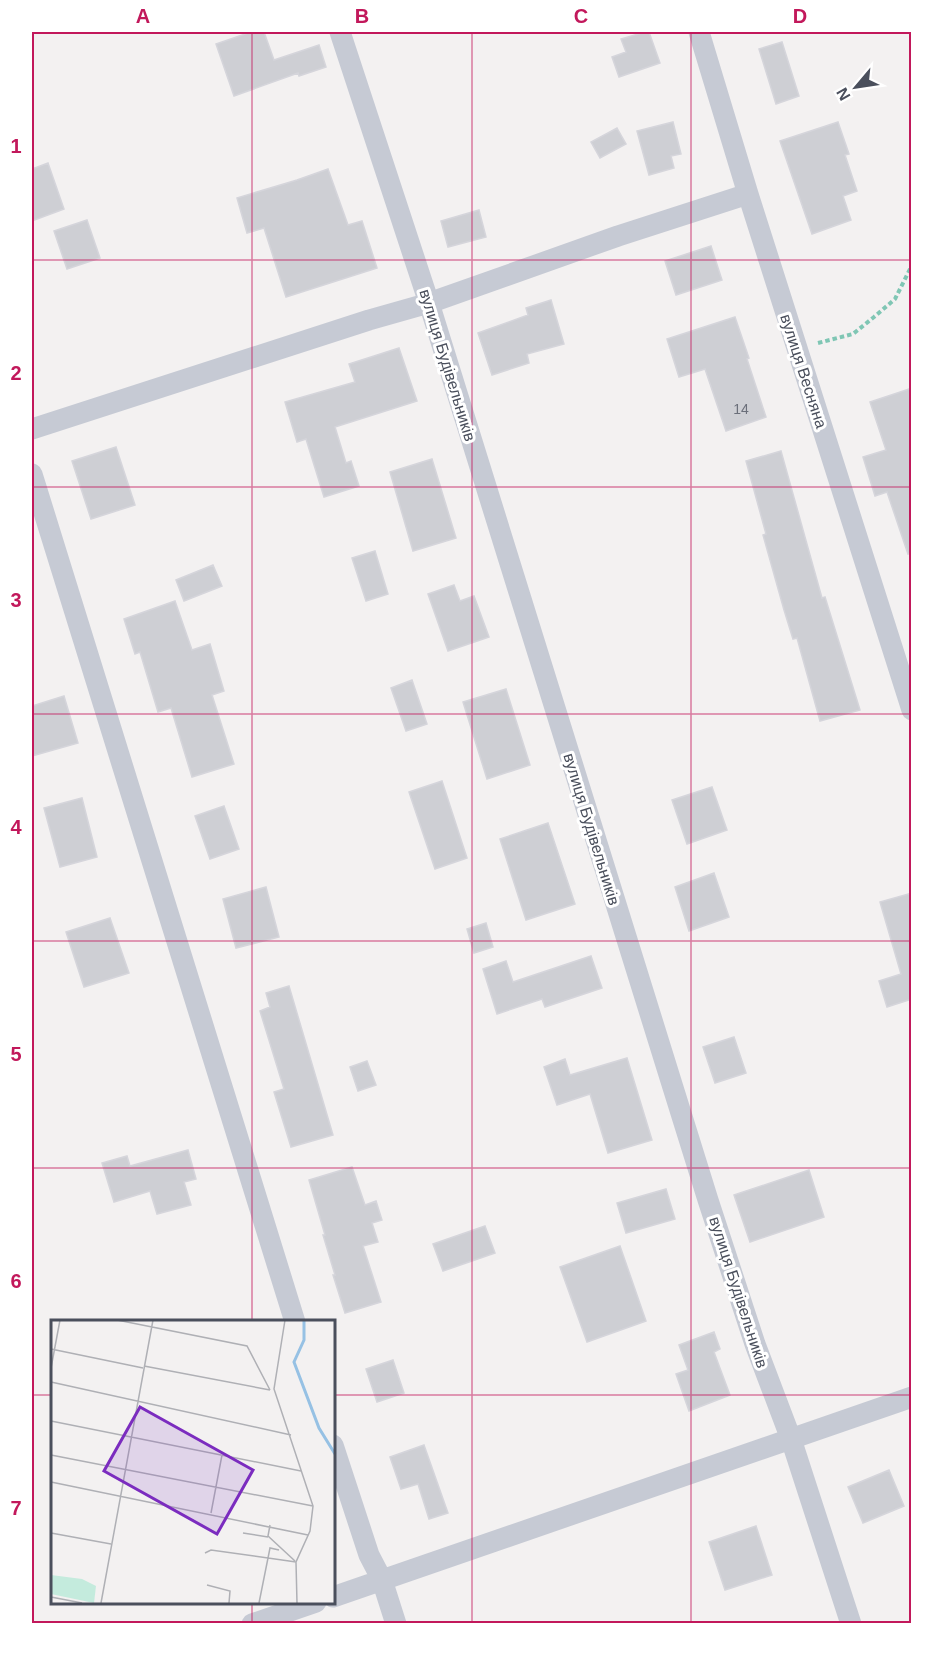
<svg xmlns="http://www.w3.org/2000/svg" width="943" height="1655" font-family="Helvetica,sans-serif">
<rect width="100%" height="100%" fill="#f3f1f1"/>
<!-- building -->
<path fill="#cecfd4" stroke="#d5d5db" stroke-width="1.5" d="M 251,32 L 264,32 L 274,60 L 319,45 L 326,67 L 299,76 L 298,73 L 234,96 L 216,44 Z
M 645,32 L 649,32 L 660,63 L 619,77 L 612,57 L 626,52 L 621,39 Z
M 782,42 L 799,96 L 776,104 L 759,49 Z
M 673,122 L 681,154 L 671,156 L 674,168 L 649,175 L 637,131 Z
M 838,122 L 849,154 L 845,155 L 857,191 L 843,196 L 851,220 L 812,234 L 780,141 Z
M 617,128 L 626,144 L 600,158 L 591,142 Z
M 48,163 L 64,209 L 32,221 L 32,169 Z
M 328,169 L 348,225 L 362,221 L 377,268 L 286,297 L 264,228 L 247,233 L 237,198 L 297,180 Z
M 479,210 L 486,237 L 448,247 L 441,221 Z
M 87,220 L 100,258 L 67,269 L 54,231 Z
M 711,246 L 722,280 L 676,295 L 665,261 Z
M 551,300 L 564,344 L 527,354 L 529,363 L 492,375 L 478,333 L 528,315 L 526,308 Z
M 735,317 L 749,358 L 747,359 L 766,417 L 726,431 L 705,369 L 679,377 L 667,339 Z
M 399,348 L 417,401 L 335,427 L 346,463 L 351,461 L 359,486 L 324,497 L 306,439 L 297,442 L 285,402 L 355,382 L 349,364 Z
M 912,388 L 912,553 L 908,554 L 887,492 L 875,496 L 863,457 L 886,450 L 870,402 Z
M 116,447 L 135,505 L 91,519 L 72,461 Z
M 781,451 L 822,598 L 825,597 L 860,710 L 820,721 L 797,638 L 793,639 L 784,610 L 763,535 L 766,534 L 746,461 Z
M 432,459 L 456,538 L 413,551 L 390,472 Z
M 375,551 L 388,594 L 366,601 L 352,558 Z
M 213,565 L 222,586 L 184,601 L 176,580 Z
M 454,585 L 460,601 L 474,596 L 489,637 L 448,651 L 428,594 Z
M 175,601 L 192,650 L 210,644 L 224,691 L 212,695 L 234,764 L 192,777 L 171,708 L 158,712 L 140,652 L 135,654 L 124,619 Z
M 412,680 L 427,724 L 406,731 L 391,688 Z
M 506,689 L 530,765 L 487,779 L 463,702 Z
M 64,696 L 78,743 L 32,756 L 32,706 Z
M 442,781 L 467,858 L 435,869 L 409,792 Z
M 712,787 L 727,830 L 687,844 L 672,800 Z
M 82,798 L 97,857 L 60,867 L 44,808 Z
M 224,806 L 239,849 L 210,859 L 195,816 Z
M 548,823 L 575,904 L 526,920 L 500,839 Z
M 714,873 L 729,917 L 689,931 L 675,887 Z
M 266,887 L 279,937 L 236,948 L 223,899 Z
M 912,893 L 912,999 L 887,1007 L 879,981 L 901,974 L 880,902 Z
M 110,918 L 129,973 L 84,987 L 66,932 Z
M 486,923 L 493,947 L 474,953 L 467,929 Z
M 591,956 L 602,988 L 545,1007 L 542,999 L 497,1014 L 483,969 L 506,961 L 513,982 Z
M 289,986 L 333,1135 L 291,1147 L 274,1092 L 284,1089 L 260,1011 L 270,1007 L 266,993 Z
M 734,1037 L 746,1073 L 715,1083 L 703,1047 Z
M 627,1058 L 652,1140 L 608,1153 L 590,1094 L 557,1105 L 544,1067 L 565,1059 L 570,1075 Z
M 367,1061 L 376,1085 L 358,1091 L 350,1067 Z
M 188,1150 L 196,1179 L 184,1182 L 191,1205 L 157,1214 L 150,1191 L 114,1202 L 102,1163 L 127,1156 L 130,1166 Z
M 352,1167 L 365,1205 L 376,1201 L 382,1220 L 372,1223 L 378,1242 L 363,1246 L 381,1302 L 345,1313 L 333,1275 L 335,1275 L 323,1235 L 325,1235 L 309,1180 Z
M 809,1170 L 824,1217 L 750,1242 L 734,1195 Z
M 666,1189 L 675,1219 L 626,1233 L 617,1203 Z
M 485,1226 L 495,1253 L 443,1271 L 433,1244 Z
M 620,1246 L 646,1321 L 587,1342 L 560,1267 Z
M 714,1332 L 720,1349 L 714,1352 L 730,1395 L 689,1411 L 676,1374 L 688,1370 L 679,1345 Z
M 393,1360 L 404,1393 L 377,1402 L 366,1369 Z
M 424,1445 L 448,1513 L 429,1519 L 418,1484 L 401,1489 L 390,1457 Z
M 889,1470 L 904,1506 L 863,1523 L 848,1487 Z
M 756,1526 L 772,1575 L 725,1590 L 709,1542 Z"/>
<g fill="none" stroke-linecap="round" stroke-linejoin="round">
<!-- path -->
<path stroke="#7fc6b4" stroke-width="4" stroke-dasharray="4.5 3" stroke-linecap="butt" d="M 818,343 L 853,334 L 874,317 L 895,299 L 912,265"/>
<!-- minor -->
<path stroke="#c6cad4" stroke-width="21" d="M 340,32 L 429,303 L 708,1200 L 755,1344 L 791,1439 L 851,1624
M 699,32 L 748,194 L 912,710
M 32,429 L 369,320 L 429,303 L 618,236 L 748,194
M 32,474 L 295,1322
M 333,1445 L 369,1555 L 382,1580 L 396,1624
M 333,1597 L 912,1397
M 252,1624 L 316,1602"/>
</g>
<!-- grid -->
<path fill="none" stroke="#c2185b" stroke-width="1.5" stroke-opacity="0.55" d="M 252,32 L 252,1322M 472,32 L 472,1624M 691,32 L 691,1624M 32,260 L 912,260M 32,487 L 912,487M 32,714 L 912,714M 32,941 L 912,941M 32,1168 L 912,1168M 32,1395 L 52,1395M 333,1395 L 912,1395M 252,1602 L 252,1624"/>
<g text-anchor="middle" stroke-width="6" stroke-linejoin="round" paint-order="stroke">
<!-- number labels -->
<g font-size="14" fill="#6b6f7a">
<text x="741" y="414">14</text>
</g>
<!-- street labels -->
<g font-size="16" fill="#4a4f5c" stroke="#fff">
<text transform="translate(448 365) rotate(73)" y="6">вулиця Будівельників</text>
<text transform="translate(804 371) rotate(72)" y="6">вулиця Весняна</text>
<text transform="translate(592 829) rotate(73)" y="6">вулиця Будівельників</text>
<text transform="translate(739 1292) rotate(72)" y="6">вулиця Будівельників</text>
</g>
</g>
<!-- overview -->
<g transform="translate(51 1320)">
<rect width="284" height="284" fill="#f3f1f1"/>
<path d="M 0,255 L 31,259 L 45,266 L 43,283 L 0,274 Z" fill="#c4ebdd"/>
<path fill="none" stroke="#96c1e4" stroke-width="3" d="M 253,0 L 253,20 L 243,42 L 268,108 L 284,134"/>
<path fill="none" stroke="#afb0b5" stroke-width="1.5" d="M 66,0 L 196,26 L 219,70M 234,0 L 223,69 L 262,186 L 259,211 L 245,242 L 246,283M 0,29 L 92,48M 93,46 L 219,70M 0,48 L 9,0M 0,62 L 240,115M 0,101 L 250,151M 0,135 L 262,186M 0,162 L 257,215M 160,193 L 171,135M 219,205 L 217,216 L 244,241M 0,213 L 60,224M 192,213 L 217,217M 154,233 L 160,230 L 245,242M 156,265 L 179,271 L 178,283M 0,277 L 31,283M 50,283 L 102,0M 208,283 L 219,228 L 228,230"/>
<path fill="#7b2cbf" fill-opacity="0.15" stroke="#7b2cbf" stroke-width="3" d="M 89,87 L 202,150 L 166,214 L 53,151 Z"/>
<rect width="284" height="284" fill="none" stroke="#4a4f5c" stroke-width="3"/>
</g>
<!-- border -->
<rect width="943" height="1655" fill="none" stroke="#ffffff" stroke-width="66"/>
<!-- north arrow -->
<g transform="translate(856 87) rotate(241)" stroke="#ffffff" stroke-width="4.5" paint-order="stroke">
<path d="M0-4.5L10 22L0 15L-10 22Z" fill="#4a4f5c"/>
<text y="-9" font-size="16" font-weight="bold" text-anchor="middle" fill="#4a4f5c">N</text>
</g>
<rect x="33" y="33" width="877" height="1589" fill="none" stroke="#c2185b" stroke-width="2"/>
<g font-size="20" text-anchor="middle" font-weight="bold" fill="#c2185b">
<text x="143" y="23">A</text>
<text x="362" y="23">B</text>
<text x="581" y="23">C</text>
<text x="800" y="23">D</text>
<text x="16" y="153">1</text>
<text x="16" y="380">2</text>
<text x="16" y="607">3</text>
<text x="16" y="834">4</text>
<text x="16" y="1061">5</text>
<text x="16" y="1288">6</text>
<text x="16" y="1515">7</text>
</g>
</svg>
